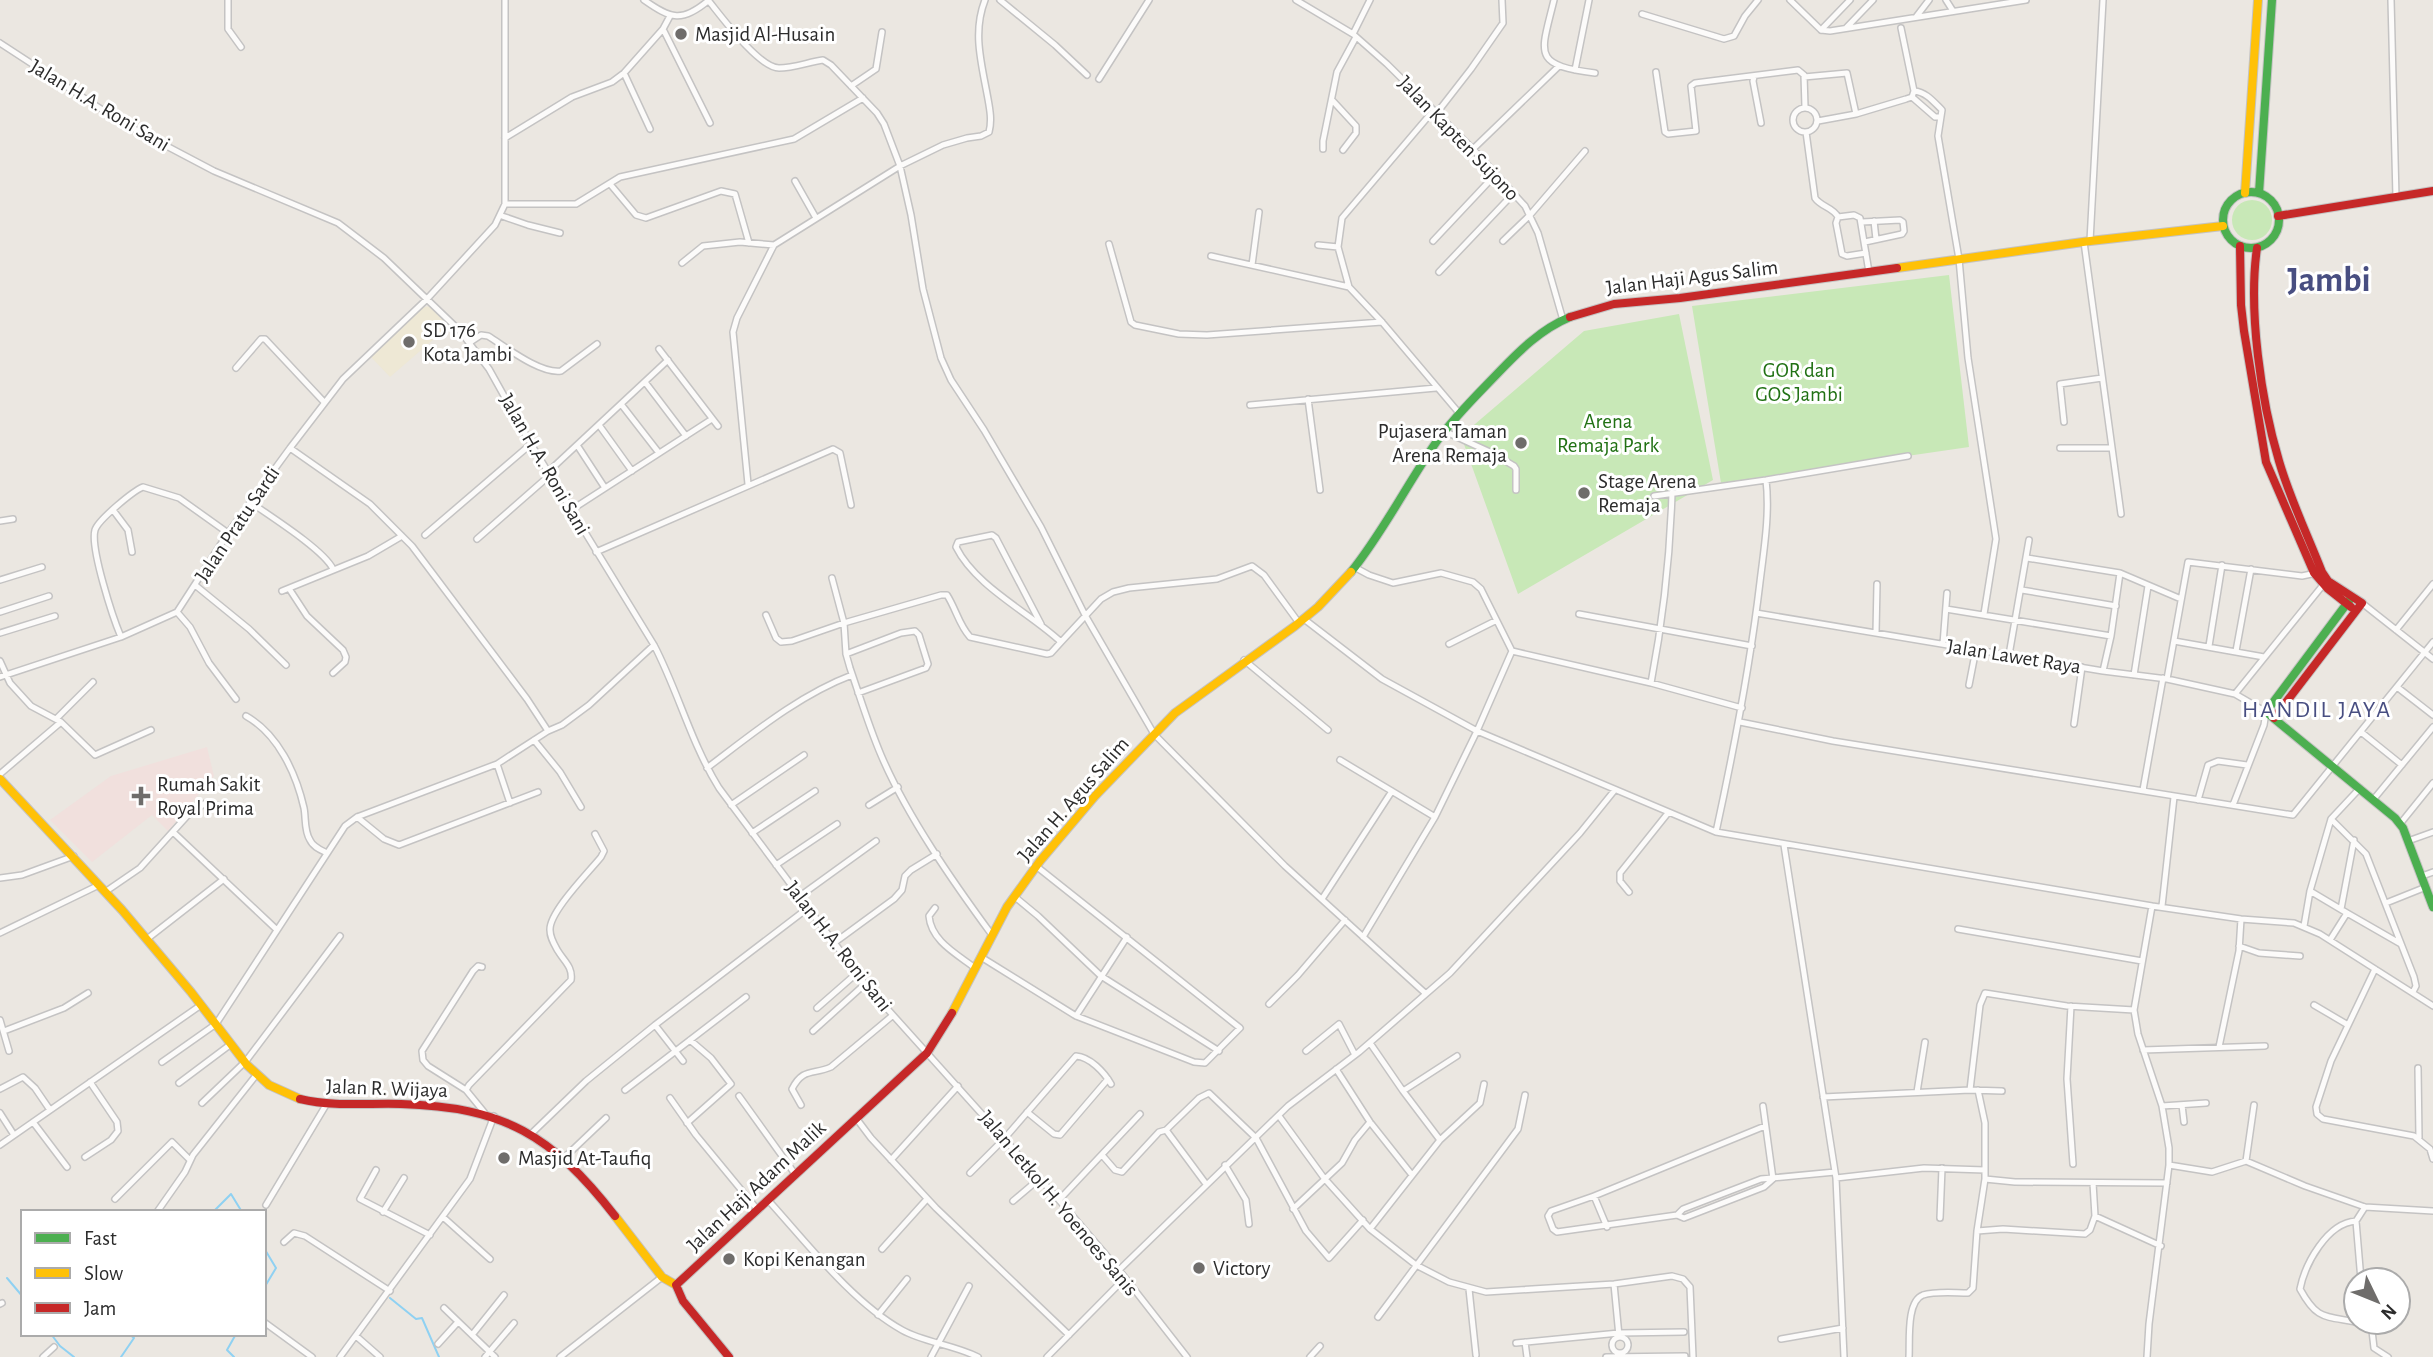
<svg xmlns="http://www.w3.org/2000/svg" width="2433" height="1357" font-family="'Alegreya Sans',sans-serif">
<rect width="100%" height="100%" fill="#ebe7e1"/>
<!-- education -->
<path fill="#eee8d5" d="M 430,306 L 449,326 L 390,377 L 371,357 L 420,308 Z"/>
<!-- medical -->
<path fill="#f1e0dd" d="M 207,747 L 214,776 L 168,831 L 152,815 L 92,862 L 50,820 L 111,776 Z"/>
<!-- green -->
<path fill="#c8e8b7" d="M2232 220a20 20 0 1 1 40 0a20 20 0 1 1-40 0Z
M 1949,275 L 1969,447 L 1721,483 L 1692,306 Z
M 1679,314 L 1713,480 L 1518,594 L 1461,436 L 1584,331 Z"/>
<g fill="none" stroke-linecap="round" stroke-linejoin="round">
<!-- stream -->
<path stroke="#8fd1f2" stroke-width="2" d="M 213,1212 L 231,1194 L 242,1212
M 264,1248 L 276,1268 L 264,1288
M 7,1278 L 23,1297
M 390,1298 L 416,1319 L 422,1318 L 439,1357
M 51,1334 L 60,1346 L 74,1357
M 121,1357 L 134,1338 L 129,1334
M 234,1357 L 227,1350 L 236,1334"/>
<!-- street casing -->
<g stroke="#c4c3c3" stroke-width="8">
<path id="street" d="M 228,0 L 228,29 L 241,47
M 644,0 C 671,19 682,23 709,0
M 708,0 C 721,16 759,68 779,68 C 793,68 809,62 823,60 L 831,65 L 877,113 L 884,124 L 900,166 L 911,215 L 923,289 L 941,358 L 951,380 L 984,430 L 1041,527 L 1085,615 L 1154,734 L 1285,866 L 1425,993
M 1000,0 L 1055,45 L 1087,75
M 1296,0 L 1353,34 L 1387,64 L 1473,149 L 1525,206 L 1538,233 L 1563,320
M 1554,0 C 1541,54 1531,65 1595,73
M 1790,0 L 1821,30 L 1830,31 L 2026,0
M 1946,0 L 1953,11
M 2391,0 L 2396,197
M 1642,14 L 1724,39 L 1734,36 L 1745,16 L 1758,0
M 1916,17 L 1929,0
M 1846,28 L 1873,0
M 1901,28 L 1914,91
M 663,29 L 710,123
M 1821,30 L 1850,0
M 1353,34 L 1370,0
M 0,43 L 121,122 L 214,171 L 338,223 L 384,258 L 460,331 L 489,369 L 531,444 L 654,645 C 678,691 691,743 719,788 L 865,984 L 1059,1200 L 1119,1270 L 1187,1357
M 1575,70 L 1589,0
M 1656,72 L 1665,132 L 1668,134 L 1696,131 L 1691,86 L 1695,83 L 1798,70 L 1804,75 L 1805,107
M 624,73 L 650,129
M 1754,77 L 1753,81 L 1761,123
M 1804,77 L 1847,73 L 1856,114
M 1099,79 L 1149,0
M 851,86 L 876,69 L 882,32
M 1912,97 L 1935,117 L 1940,117
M 1332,100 L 1356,126 L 1356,133 L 1343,150
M1793 120a12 12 0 1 1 24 0a12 12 0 1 1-24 0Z
M 1433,111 L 1342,218 L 1338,247 L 1349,287 L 1382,322 L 1459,413
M 1436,114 L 1471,69 L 1503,23 L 1502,0
M 1818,121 L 1856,114 L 1906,99 L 1912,97 L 1914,91 C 1926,92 1933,101 1942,110 L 1938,136 L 1959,259 L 1968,358 L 1996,539 L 1984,614
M 1806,132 L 1815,198 C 1821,207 1833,207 1838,217 L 1854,215 L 1860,218 L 1869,272
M 505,138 L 572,97 L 612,82 L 624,73 L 663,29 L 670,16
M 1323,149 L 1323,141 L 1337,72 L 1356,37
M 1473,149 L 1559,66
M 795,181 L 816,218
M 610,184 L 636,215 L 646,218 L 721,191 L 735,194 L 749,243
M 505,204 L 576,204 L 620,177 L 794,139 L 863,98
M 502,216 L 528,225 L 560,233
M 1838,217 L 1836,223 L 1842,254 L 1847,256 L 1866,253
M 1874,221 L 1876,239
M 1862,222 L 1900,220 L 1903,222 L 1904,231 L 1902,234 L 1865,242
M 1433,241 L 1496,174
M 1503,241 L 1530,215 L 1585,151
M 2090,241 L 2103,0
M 2084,242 L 2121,514
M 1109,244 L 1131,322 L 1135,325 L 1179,334 L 1207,335 L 1382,322
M 1318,245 L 1338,247
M 1211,256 L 1349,287
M 682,263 L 703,246 L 740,242 L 774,245
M 1252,265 L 1259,212
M 1439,272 L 1514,193
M 469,343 L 481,335 L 488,336 C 506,347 540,374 561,371 L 597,344
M 659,349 L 718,426
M 236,368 L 261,339 L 265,339 L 324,402
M 645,382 L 686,436
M 1308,399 L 1320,490
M 621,404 L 659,453
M 1250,405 L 1436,388
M 2064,422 L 2060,384 L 2102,378
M 599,425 L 632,471
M 1444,431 L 1492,453 L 1514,466 L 1516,469 L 1516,490
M 577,445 L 605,488
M 290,448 L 370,504 L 412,546 L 527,699 L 548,731
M 2060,448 L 2111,448
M 548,472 L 668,360
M 748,484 L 733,332 L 737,318 L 774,245 L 900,166 L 943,145 L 967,138 L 981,136 L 989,132 C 992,121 990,110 988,99 C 982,65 972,33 985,0
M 1654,496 L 1766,480 L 1908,456
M 250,502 C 270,516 324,550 333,569
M 113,510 L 128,530 L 132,552
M 571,510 L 712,419
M 0,521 L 13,519
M 425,535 L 531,444
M 477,539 L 550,475
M 596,552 L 833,449 L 840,453 L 851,505
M 2027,558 L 2120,573 L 2181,599
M 1356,568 L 1369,575 L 1393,583 L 1441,573 L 1473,582 L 1481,589 L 1512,651 L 1651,683 L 1742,708
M 832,578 L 844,623 L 846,654 L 850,668 C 860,697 869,727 881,755 C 907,816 953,882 992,935
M 0,580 L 42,567
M 195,585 L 249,629 L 286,665
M 290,590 L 307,616 L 343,650 L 346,657 L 345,662 L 333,673
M 2022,590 L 2116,606
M 282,591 L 368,556 L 402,536
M 2362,603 L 2433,659
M 1946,609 L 2111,636
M 0,612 L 49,596
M 177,612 L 190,627 L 209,663 L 236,699
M 1756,613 L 2103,671 L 2167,679 L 2235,694 L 2266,712 L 2264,725 L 2233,805
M 1579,614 L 1752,646
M 766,615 L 776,638 L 781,642 L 792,641 L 844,623 L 941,595 L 947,595 C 956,609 959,625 970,637 L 1047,654 L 1051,653 L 1061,642
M 1304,619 L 1382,679 L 1477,731 L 1716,832 L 2152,906 L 2241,919 L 2294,923 L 2320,934 L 2433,1006
M 1041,624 L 996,538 L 992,535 L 958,542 L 956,547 C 976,587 1029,612 1061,642 L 1101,599 L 1113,592 L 1129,588 L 1217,579 L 1252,566 L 1264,575 L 1299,623
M 2396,630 L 2433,584
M 0,633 L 55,616
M 1876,633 L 1877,584
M 121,637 C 113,618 90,548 95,530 C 98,520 133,491 143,487 L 179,498 L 228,533
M 2174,641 L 2264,657
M 1449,644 L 1495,621
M 1943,644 L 1947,593
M 2209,646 L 2222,565
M 2236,651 L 2251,569
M 846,654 L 901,633 L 915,631 L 919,635 L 928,664 L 926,668 L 858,693
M 2009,655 L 2029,540
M 1244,660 L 1328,730
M 0,661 L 10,683 L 31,706 L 61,722 L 95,755 L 151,730
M 2103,671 L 2111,636 L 2120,573
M 2134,675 L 2148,586
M 0,677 L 121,637 L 177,612 L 228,533 L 290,448 L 343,379 L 427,299 L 495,225 L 505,204 L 505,0
M 2167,679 L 2188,562 L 2302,576 L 2316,573
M 1651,683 C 1663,620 1670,557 1672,493
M 1969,685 L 1976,649
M 2397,687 L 2433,715
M 2235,694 L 2323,585
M 246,716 C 278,734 296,773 304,808 C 306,818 304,831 310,840 C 313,847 321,850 327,853
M 56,719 L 93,682
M 1740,722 L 1833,741 L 2293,815 L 2433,642
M 2074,724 L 2082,667
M 2361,732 L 2402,765
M 534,740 L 560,772 L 581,807
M 1340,760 L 1435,817
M 497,764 L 510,803
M 707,768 C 752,734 799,695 852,675
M 0,774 L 61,722
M 2143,790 L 2163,678
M 2198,800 L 2208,765 L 2218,761 L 2247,765
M 2373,800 L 2433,727
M 731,805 L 804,755
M 869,805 L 898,787
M 357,817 L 384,839 L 399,845 L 538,792
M 2331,819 L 2360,788
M 2400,824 L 2433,783
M 173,832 L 276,929
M 1716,832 C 1734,749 1750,667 1760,582 C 1764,549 1770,513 1766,480
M 752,833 L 815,791
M 2408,841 L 2433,832
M 1784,845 L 1836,1178 L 1844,1357
M 776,865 L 837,824
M 2422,876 L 2433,872
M 0,878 L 22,875 L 74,856
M 2310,891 L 2347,913 L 2330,940
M 105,892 L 140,868 L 187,816 L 207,802 L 219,806
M 1629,892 L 1620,881 L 1620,873 L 1668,813
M 800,896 L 876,841
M 1015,897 L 1038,916 L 1101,976 L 1219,1051
M 1322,899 L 1392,791
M 2386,903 L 2426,887
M 2162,906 L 2174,797
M 935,908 L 929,916 C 931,941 957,954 975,968
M 2341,909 L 2354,840
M 2347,913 L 2401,944
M 2304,926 L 2310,891 L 2331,819 L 2366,854 L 2414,977 L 2416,986 L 2413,992
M 1958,929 L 2142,961
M 0,933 L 99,885
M 1363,937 L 1435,817 L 1477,731 L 1512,651
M 147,939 L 224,879
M 834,943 L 894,899 L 902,890 L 905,876 L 911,870 L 937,854
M 2239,946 L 2259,953 L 2300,956
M 981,957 L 1076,1016 L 1194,1062 L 1205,1063 L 1240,1028 L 1036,866
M 2375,969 L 2331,1061 L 2316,1107 L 2317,1114 L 2323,1119 L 2414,1136 L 2430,1149 L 2433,1159
M 1269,1004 L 1298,975 L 1345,920
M 2314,1005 L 2348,1025
M 2071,1006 L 2067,1079 L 2073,1164
M 817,1008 L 857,973
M 1076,1016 L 1127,937
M 0,1020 L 9,1051
M 655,1025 L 683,1061
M 4,1031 L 64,1008 L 88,993
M 813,1031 L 865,984
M 1370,1043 L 1403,1091 L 1440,1140
M 2219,1047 L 2239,951 L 2241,919
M 2143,1050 L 2265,1046
M 1306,1051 L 1339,1024 L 1355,1055
M 162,1062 L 216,1024 L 345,826 L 357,817 L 497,764 L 548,731 L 562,725 L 589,705 L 654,645
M 2418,1068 L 2419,1138
M 1336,1069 L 1370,1122 L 1412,1175
M 179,1083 L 231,1044
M 0,1089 L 23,1077 L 35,1088 L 50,1110
M 466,1090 L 428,1066 L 423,1060 L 422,1051 L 473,971 L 478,966 L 482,967
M 625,1090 L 746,997
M 1970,1090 L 1980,1005 L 1985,993 L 2067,1006 L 2134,1010
M 1403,1091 L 1457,1056
M 1917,1092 L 1925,1042
M 739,1096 L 795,1174
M 1823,1097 L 1970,1090 L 2002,1091
M 670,1098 L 696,1135 L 757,1209
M 202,1103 L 246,1061 L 340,936
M 801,1105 L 792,1089 C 803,1067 814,1075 831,1067 L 892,1016
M 2182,1105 L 2184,1122
M 1763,1106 L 1773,1179
M 2162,1106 L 2206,1103
M 484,1112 L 466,1090 L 469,1085 L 571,980 C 573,967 564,961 558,951 C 554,944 550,938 550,930 C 549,912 589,872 601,857 L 604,851 L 595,834
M 1027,1112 L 1054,1134 L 1060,1135 L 1108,1079
M 0,1113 L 14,1135
M 1279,1116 L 1324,1178 L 1370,1229 L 1416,1265 L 1449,1282 L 1486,1292 L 1614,1284 L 1672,1276 L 1683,1279 L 1690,1287 L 1693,1357
M 856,1118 L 871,1138 L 936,1208 L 1069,1335
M 33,1122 L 67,1167
M 687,1123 L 731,1084 L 711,1058 L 690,1040
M 1765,1126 L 1594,1196 L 1551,1211 L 1548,1216 L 1553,1229 L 1557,1232 L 1677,1215 L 1684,1218 L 1764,1187 L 1773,1179
M 1166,1130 L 1199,1098 L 1209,1093 L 1256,1138 L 1306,1231 L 1329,1258 L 1363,1220
M 532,1133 L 586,1081 L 655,1025 L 808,908
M 0,1145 L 201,1005
M 1102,1155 L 1115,1170 L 1122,1172 L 1159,1132 L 1166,1130 L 1206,1184
M 85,1157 L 111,1140 L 118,1131 L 117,1122 L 90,1082
M 564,1158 L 606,1118
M 891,1160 L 958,1086
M 2246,1161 L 2254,1105
M 1225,1165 L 1246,1200 L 1249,1224
M 2169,1165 L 2212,1172 L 2246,1161 L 2305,1186 L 2365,1207 L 2433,1211
M 376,1170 L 360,1199 L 430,1235
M 970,1173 L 1004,1139 L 1076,1056 C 1090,1057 1104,1072 1111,1084
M 1836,1178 L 1924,1168 L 1985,1170
M 1985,1179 L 2015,1182 L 2167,1183
M 1594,1196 L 1607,1227
M 115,1199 L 172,1142 L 190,1160
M 768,1200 C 807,1243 852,1302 902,1330 C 923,1342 954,1345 978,1357
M 1059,1200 L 1140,1114
M 1013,1201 L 1039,1179
M 266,1205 L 326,1105
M 1293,1209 L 1342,1163 L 1355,1140 L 1370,1122
M 157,1212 L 185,1172 L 193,1155 L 257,1074
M 383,1212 L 404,1178
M 1677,1215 L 1683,1209 L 1761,1179 L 1835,1172
M 2095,1216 L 2161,1246
M 443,1217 L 490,1259
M 1940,1218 L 1942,1168
M 2356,1221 L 2361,1280
M 1370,1229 L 1440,1140 L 1480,1103 L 1484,1084
M 1977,1231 L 2003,1229 L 2085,1234 L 2090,1230 L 2095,1216 L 2093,1183
M 284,1242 L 294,1233 L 305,1236 L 390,1291
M 882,1249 L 927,1199
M 1119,1270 L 1288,1106 L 1359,1052 L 1450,973 L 1580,833 L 1614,791
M 1614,1284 L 1619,1336
M 1469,1289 L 1476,1355
M 0,1304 L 2,1303
M 444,1308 L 495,1357
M 878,1315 L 907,1279
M 1378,1317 L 1518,1129 L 1525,1095
M 264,1322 L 312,1357
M 2356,1322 C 2324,1316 2317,1320 2300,1289 C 2305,1264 2327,1223 2356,1221 L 2365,1207
M 2356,1322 L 2367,1322
M 2371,1322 L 2374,1348 L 2388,1357
M 472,1335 L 504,1295
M 356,1336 L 380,1357
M1612 1345a8 8 0 1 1 16 0a8 8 0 1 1-16 0Z
M 1781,1339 L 1843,1328
M 1525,1342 L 1527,1357
M 1516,1343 L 1619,1333 L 1684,1332
M 438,1344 L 458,1322
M 43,1357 L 54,1347
M 340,1357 L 470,1179 L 494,1116
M 485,1357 L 514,1323
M 560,1357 L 662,1277
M 931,1357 L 969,1286
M 1047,1357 L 1125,1278
M 1310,1357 L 1320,1346
M 1606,1357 L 1685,1356
M 1909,1357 C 1910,1342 1906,1301 1923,1295 C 1936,1291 1954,1293 1968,1293 L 1973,1288 L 1977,1231 L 1985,1179 L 1985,1123 L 1978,1090
M 2147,1357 L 2149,1324 L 2169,1165 L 2169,1148 L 2162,1106 L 2138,1034 L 2134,1010 L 2152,906"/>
</g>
<!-- fast casing -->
<g stroke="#c4c3c3" stroke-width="10">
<path id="fast" d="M2223 220a28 28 0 1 1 56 0a28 28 0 1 1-56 0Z
M 2259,193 L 2272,0
M 1351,572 C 1384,531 1407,484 1437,441 C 1455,416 1477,395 1498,373 C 1519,351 1541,329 1570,317
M 2351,598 L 2266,712 L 2395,818 L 2403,828 L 2433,907"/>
</g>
<!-- slow casing -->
<g stroke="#c4c3c3" stroke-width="10">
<path id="slow" d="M 2245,193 L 2258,0
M 1897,268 L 2090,241 L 2223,226
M 0,779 L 122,910 L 191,992 L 247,1065 L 269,1085 L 300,1099
M 952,1013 L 1007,907 L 1040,861 L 1095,796 L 1175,713 L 1295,626 L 1318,607 L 1351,572
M 615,1216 L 662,1277 L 676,1285"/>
</g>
<!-- jam casing -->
<g stroke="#c4c3c3" stroke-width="10">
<path id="jam" d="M 2278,216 L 2433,191
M 2240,246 L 2241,305 L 2244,331 L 2266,462 L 2314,573 L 2327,588 L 2351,607
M 2257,248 C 2248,310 2261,401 2279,461 C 2290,499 2308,536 2322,572 L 2328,581 L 2362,603 L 2274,718
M 1570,317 L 1614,304 L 1680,298 L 1897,268
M 300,1099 C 334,1107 367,1103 401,1104 C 504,1107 552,1135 615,1216
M 729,1357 L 683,1301 L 676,1285 L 927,1053 L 952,1013"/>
</g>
<!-- street -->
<use href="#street" stroke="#fcfbfa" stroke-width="5"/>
<!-- fast -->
<use href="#fast" stroke="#4caf50" stroke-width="8"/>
<!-- slow -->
<use href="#slow" stroke="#ffc107" stroke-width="8"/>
<!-- jam -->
<use href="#jam" stroke="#c62828" stroke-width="8"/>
</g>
<!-- markers -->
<g fill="#6f6d6b" stroke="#fff" stroke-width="2.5">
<circle cx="681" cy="34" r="7"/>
<circle cx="409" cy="342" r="7"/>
<circle cx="1521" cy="443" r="7"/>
<circle cx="1584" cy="493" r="7"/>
<path d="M137.5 785.5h7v7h7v7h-7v7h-7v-7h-7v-7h7z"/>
<circle cx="504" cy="1158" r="7"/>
<circle cx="729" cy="1259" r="7"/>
<circle cx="1199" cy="1268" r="7"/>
</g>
<g text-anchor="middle" stroke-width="6" stroke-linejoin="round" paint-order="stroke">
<!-- poi labels -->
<g font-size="21" fill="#2c2c2c" stroke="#fff" text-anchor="start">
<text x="695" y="41">Masjid Al-Husain</text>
<text x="423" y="337">SD 176<tspan x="423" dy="24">Kota Jambi</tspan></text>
<text x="1507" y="438" text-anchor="end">Pujasera Taman<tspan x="1507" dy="24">Arena Remaja</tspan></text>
<text x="1598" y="488">Stage Arena<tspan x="1598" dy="24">Remaja</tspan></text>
<text x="157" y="791">Rumah Sakit<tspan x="157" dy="24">Royal Prima</tspan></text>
<text x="518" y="1165">Masjid At-Taufiq</text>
<text x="743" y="1266">Kopi Kenangan</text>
<text x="1213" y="1275">Victory</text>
</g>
<!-- street labels -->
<g font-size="21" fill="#2c2c2c" stroke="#fff">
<text transform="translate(100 105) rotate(31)" y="7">Jalan H.A. Roni Sani</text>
<text transform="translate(1459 138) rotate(46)" y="7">Jalan Kapten Sujono</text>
<text transform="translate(1692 277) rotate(-7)" y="7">Jalan Haji Agus Salim</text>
<text transform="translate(545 464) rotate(60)" y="7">Jalan H.A. Roni Sani</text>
<text transform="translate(237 524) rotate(-56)" y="7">Jalan Pratu Sardi</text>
<text transform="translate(2014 656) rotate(9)" y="7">Jalan Lawet Raya</text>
<text transform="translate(1073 799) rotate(-49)" y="7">Jalan H. Agus Salim</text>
<text transform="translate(839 946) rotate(52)" y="7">Jalan H.A. Roni Sani</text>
<text transform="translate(387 1088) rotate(2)" y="7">Jalan R. Wijaya</text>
<text transform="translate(756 1186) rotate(-43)" y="7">Jalan Haji Adam Malik</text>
<text transform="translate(1059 1203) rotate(50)" y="7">Jalan Letkol H. Yoenoes Sanis</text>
</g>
<!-- park labels -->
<g font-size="21" fill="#217114" stroke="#fff">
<text x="1799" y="377">GOR dan<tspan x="1799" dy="24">GOS Jambi</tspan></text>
<text x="1608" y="428">Arena<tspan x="1608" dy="24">Remaja Park</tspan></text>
</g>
<!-- quarter labels -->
<g font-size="24" letter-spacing="2" fill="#484e81" stroke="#fff">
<text x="2317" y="717">HANDIL JAYA</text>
</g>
<!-- town labels -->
<g font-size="35" font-weight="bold" fill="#484e81" stroke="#fff">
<text x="2329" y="291">Jambi</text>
</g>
</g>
<!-- legend -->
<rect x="21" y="1210" width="245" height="126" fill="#ffffff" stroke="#ababab" stroke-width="2"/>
<rect x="35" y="1233" width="35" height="10" fill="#4caf50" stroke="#ababab" stroke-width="2"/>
<text x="84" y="1245" font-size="21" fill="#2c2c2c">Fast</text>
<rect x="35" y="1268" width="35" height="10" fill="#ffc107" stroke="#ababab" stroke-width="2"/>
<text x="84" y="1280" font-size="21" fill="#2c2c2c">Slow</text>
<rect x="35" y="1303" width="35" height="10" fill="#c62828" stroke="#ababab" stroke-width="2"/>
<text x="84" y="1315" font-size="21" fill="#2c2c2c">Jam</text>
<!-- north arrow -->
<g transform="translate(2377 1301) rotate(133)"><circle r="33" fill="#ffffff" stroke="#ababab" stroke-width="2"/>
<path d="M0-5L12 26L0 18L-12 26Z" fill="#6f6d6b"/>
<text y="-10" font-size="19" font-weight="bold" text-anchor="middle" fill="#2c2c2c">N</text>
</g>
</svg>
